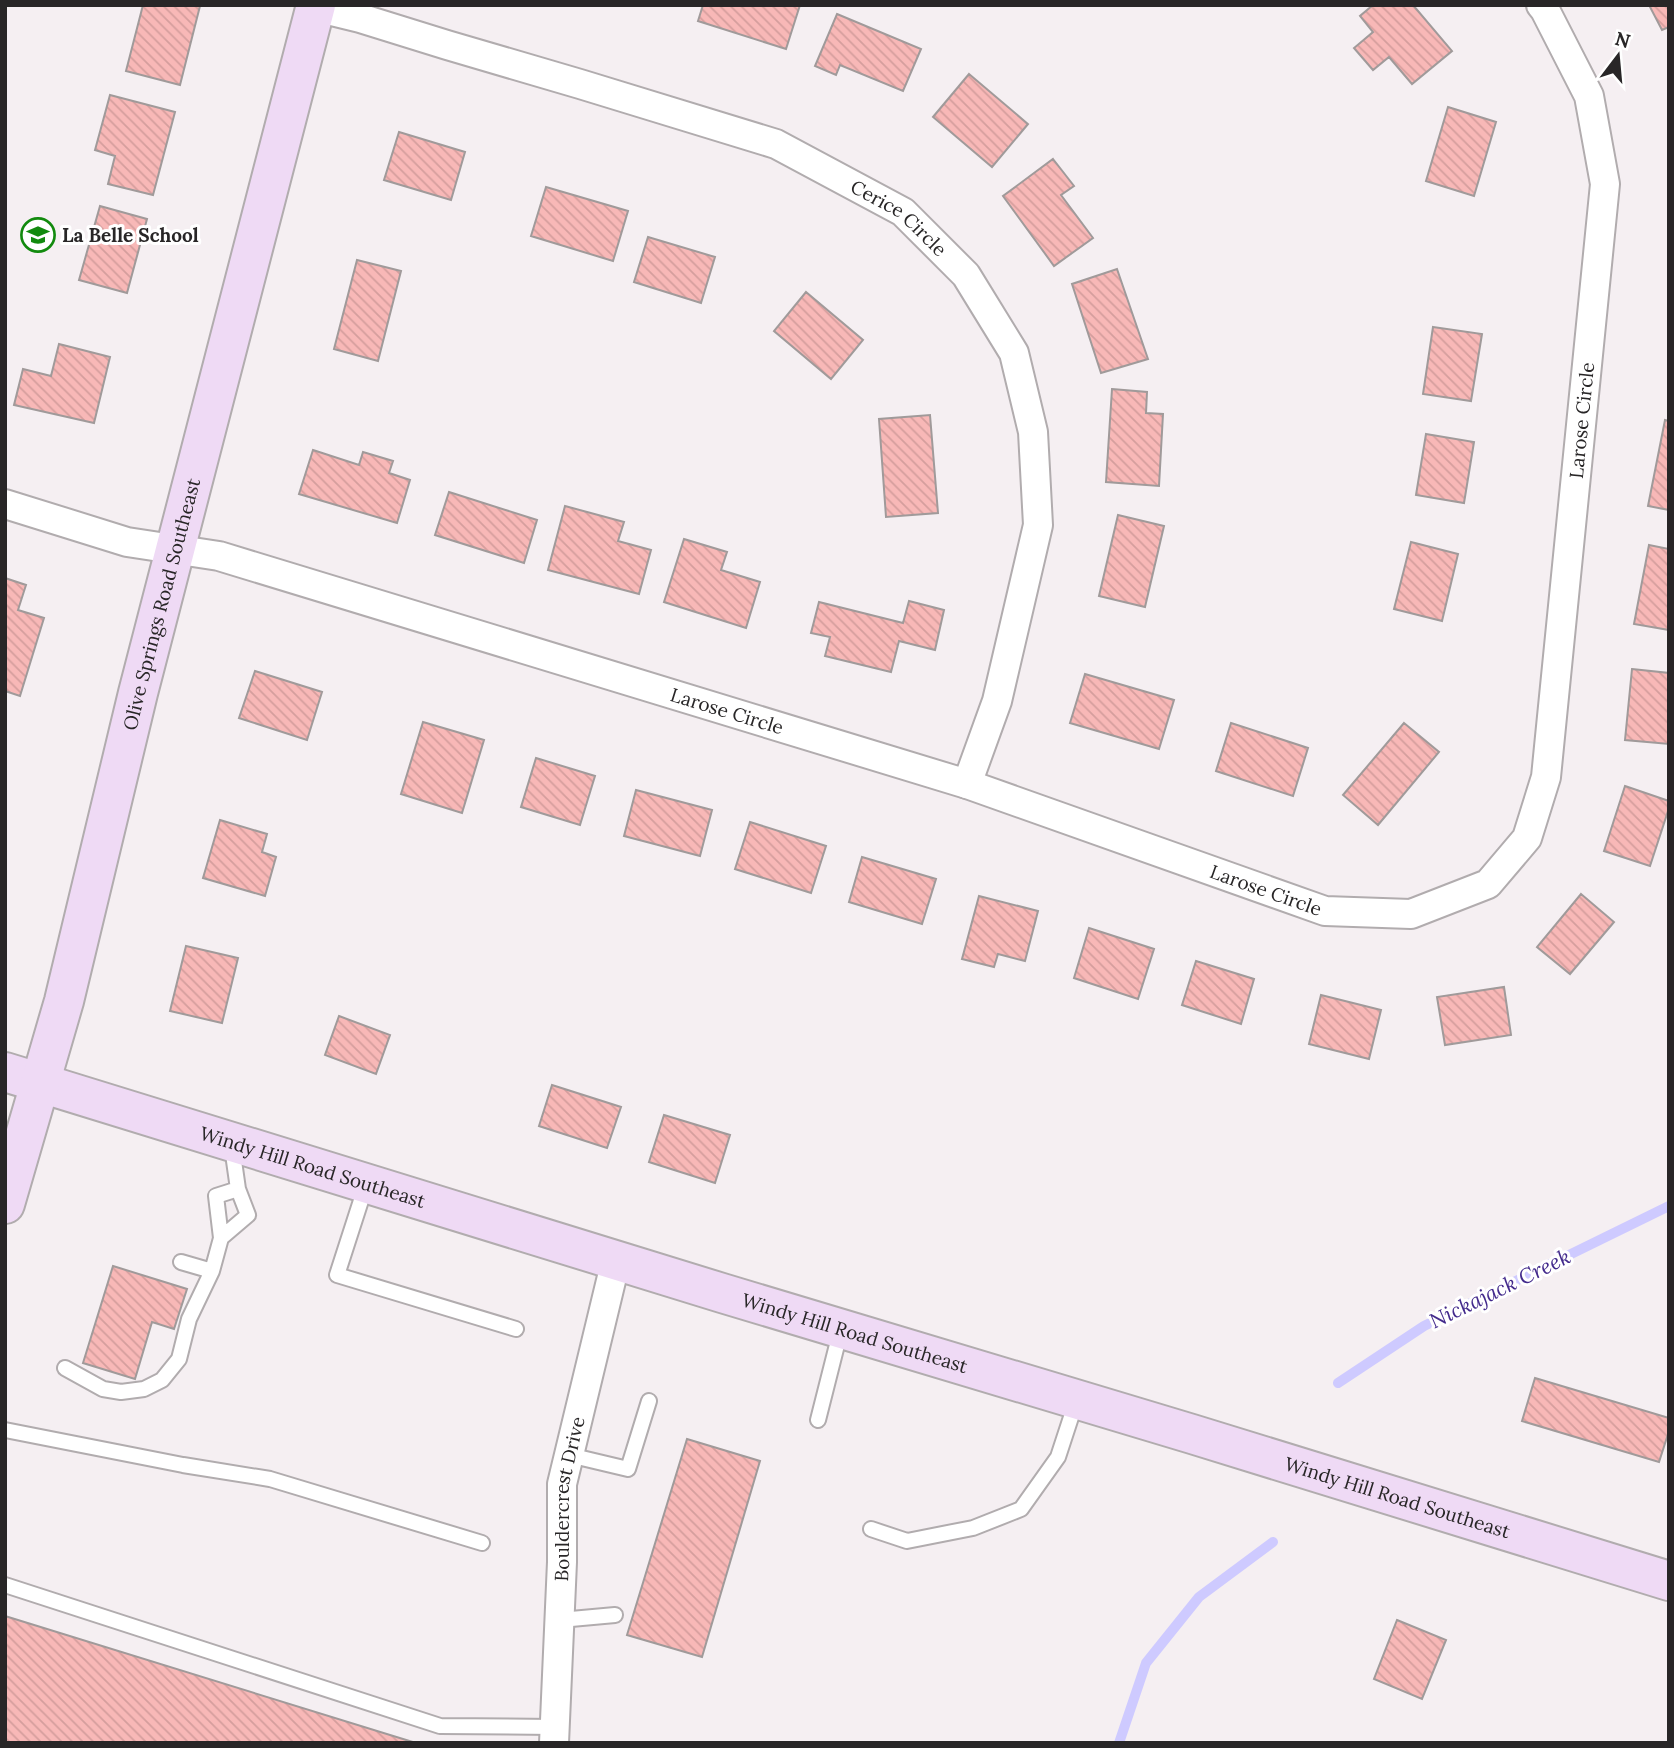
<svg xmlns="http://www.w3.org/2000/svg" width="1674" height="1748" font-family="Lora,serif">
<defs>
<pattern id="building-back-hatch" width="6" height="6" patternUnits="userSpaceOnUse" patternTransform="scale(1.75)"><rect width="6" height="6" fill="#f8b8b7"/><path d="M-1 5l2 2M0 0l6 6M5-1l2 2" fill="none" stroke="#d59e9d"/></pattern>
</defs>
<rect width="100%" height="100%" fill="#f5eff2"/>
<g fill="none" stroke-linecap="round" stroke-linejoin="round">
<!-- stream -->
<path stroke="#cecaff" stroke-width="10" d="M 1338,1383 L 1424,1326 L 1669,1206
M 1119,1743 L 1146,1663 L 1199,1597 L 1273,1542"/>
</g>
<!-- building -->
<path fill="url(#building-back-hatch)" stroke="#a09a9a" stroke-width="2" d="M 143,5 L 200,6 L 180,85 L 126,71 Z
M 703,5 L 800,5 L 786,49 L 698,21 Z
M 1373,5 L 1413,5 L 1452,51 L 1412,84 L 1389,57 L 1373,70 L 1354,48 L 1373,32 L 1360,16 Z
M 1649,5 L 1669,5 L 1669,27 L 1662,30 Z
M 837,14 L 921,49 L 903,91 L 840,65 L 836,75 L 815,66 Z
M 969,74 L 1028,124 L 992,167 L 933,117 Z
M 110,95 L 175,112 L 153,195 L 108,184 L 115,156 L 95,150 Z
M 1448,107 L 1496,122 L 1474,196 L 1426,181 Z
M 399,132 L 465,152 L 451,200 L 384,180 Z
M 1053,159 L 1074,186 L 1061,195 L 1093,238 L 1054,266 L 1003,196 Z
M 546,187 L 628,211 L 613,261 L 531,236 Z
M 100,206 L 147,219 L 127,293 L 79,280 Z
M 648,237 L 715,257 L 701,303 L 634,282 Z
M 357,260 L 401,271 L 378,361 L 334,349 Z
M 1117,269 L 1148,359 L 1101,373 L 1072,284 Z
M 806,292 L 863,340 L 831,379 L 774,331 Z
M 1433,327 L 1482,334 L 1471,401 L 1423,394 Z
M 59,344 L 110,357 L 94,423 L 14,405 L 23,369 L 51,376 Z
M 1112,389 L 1147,392 L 1146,413 L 1163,414 L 1159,486 L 1106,482 Z
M 930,415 L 938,513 L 886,517 L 879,419 Z
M 1665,420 L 1669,421 L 1669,510 L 1648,506 Z
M 1426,434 L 1474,442 L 1464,503 L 1416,495 Z
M 313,450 L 359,465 L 363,452 L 393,461 L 389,473 L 410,480 L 397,523 L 299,494 Z
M 449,492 L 537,520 L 524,563 L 435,535 Z
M 565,506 L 624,522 L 618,541 L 651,550 L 639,594 L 548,570 Z
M 1118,515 L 1164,526 L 1145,607 L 1099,596 Z
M 684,539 L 727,552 L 721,570 L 760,582 L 746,628 L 664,602 Z
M 1411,542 L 1458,554 L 1442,621 L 1394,609 Z
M 1649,545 L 1669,549 L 1669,630 L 1634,624 Z
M 5,578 L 26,585 L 18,610 L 44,618 L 20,696 L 5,691 Z
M 909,601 L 944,610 L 935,650 L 899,641 L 891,672 L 825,656 L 830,637 L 811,633 L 819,602 L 903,623 Z
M 1632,669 L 1669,673 L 1669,744 L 1625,740 Z
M 255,671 L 322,692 L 307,740 L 239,718 Z
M 1085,674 L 1174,700 L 1159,749 L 1070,723 Z
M 423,722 L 484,740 L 462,813 L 401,794 Z
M 1231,723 L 1308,748 L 1293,796 L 1216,771 Z
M 1404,723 L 1439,752 L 1378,825 L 1343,795 Z
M 536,758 L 595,776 L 580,825 L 521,807 Z
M 1625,786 L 1669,801 L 1669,808 L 1650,866 L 1604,851 Z
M 636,790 L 712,810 L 700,856 L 624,836 Z
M 220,820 L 267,834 L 262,852 L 276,857 L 265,896 L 203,878 Z
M 750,822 L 826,846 L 811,893 L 735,869 Z
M 862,857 L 936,879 L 922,924 L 849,902 Z
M 1581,894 L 1614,922 L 1570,974 L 1537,947 Z
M 979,896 L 1038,911 L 1025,961 L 998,954 L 994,967 L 962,959 Z
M 1089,928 L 1154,949 L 1138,999 L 1074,978 Z
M 186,946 L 238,958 L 222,1023 L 170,1011 Z
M 1196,961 L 1254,979 L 1241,1024 L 1182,1005 Z
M 1504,987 L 1511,1035 L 1445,1045 L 1437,997 Z
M 1321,995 L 1381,1010 L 1369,1059 L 1309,1044 Z
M 339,1016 L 390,1035 L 376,1074 L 325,1055 Z
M 552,1085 L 621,1107 L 607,1148 L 539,1126 Z
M 664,1115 L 730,1135 L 715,1183 L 649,1162 Z
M 113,1266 L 187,1289 L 174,1329 L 152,1322 L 135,1379 L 83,1363 Z
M 1535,1378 L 1669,1418 L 1669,1431 L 1659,1462 L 1522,1421 Z
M 687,1439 L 760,1461 L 702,1657 L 627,1635 Z
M 5,1616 L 416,1743 L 5,1743 Z
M 1397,1620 L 1446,1640 L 1422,1699 L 1374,1679 Z"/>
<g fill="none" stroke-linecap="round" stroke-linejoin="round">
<!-- lane casing -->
<g stroke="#b1acae" stroke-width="18">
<path id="lane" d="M 366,1185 L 337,1275 L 516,1329
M 221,1238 L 248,1215 L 238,1189 L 232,1147
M 181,1262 L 212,1271 L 221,1238 L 216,1196 L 238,1189
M 65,1368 L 103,1389 L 121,1392 L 144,1389 L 162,1380 L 179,1359 L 189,1319 L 212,1271
M 818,1420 L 841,1329
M 5,1430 L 183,1465 L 270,1479 L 482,1543
M 569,1455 L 628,1469 L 649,1401
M 871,1529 L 907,1541 L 973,1528 L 1021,1509 L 1058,1457 L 1076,1402
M 5,1585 L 440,1726 L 555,1727
M 560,1620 L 615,1615"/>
</g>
<!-- street casing -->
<g stroke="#b1acae" stroke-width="32">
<g id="street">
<path id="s1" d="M 315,7 L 360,18 L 447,45 L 580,84 L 776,144 L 903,212 L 966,275 L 1014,353 L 1033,432 L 1038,525 L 997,701 L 967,784"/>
<path id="s2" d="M 5,504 L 127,542 L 219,556 L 967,784 L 1325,911 L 1411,914 L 1488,884 L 1527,838 L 1546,777 L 1605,184 L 1589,96 L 1545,10 L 1541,5"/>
<path id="s3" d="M 554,1743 L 562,1562 L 562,1484 L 616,1260"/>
</g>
</g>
<!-- secondary casing -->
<g stroke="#b1acae" stroke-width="42">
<g id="secondary">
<path id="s4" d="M 5,1072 L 722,1293 L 1192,1434 L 1669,1581"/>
<path id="s5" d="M 5,1204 L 64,1001 L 138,693 L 316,5"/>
</g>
</g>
<!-- lane -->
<use href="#lane" stroke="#fff" stroke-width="14"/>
<!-- street -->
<use href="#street" stroke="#fff" stroke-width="28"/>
<!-- secondary -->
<use href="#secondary" stroke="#efdaf5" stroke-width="38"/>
</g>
<!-- icons -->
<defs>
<g id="school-ring" transform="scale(1.75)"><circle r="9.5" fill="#fff" stroke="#128a0e" stroke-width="1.5"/><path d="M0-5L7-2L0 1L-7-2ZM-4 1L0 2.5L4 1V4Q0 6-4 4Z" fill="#128a0e"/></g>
</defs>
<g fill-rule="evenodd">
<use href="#school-ring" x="38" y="235"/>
</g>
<g text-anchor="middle" stroke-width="6" stroke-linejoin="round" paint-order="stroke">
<!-- street labels -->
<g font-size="19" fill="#282627" stroke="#fff">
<text dy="7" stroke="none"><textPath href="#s1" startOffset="625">Cerice Circle</textPath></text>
<text dy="7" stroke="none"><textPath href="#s2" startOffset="2034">Larose Circle</textPath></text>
<text dy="7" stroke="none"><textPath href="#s5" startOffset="620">Olive Springs Road Southeast</textPath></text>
<text dy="7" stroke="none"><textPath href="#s2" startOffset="752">Larose Circle</textPath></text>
<text dy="7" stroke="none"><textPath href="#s2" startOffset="1320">Larose Circle</textPath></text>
<text dy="7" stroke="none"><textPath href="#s4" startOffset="322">Windy Hill Road Southeast</textPath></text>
<text dy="7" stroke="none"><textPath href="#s4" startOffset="889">Windy Hill Road Southeast</textPath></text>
<text dy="7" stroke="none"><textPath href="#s4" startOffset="1456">Windy Hill Road Southeast</textPath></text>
<text dy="7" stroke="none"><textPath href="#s3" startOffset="245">Bouldercrest Drive</textPath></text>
</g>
<!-- poi labels -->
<g font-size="19" font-weight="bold" fill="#282627" stroke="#fff" text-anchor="start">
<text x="62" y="242">La Belle School</text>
</g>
<!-- water labels -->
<g font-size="21" font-style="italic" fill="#432a8c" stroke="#fff">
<text transform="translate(1500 1289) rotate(-26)" y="7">Nickajack Creek</text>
</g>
</g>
<!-- border -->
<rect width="1674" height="1748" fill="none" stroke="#282627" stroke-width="14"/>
<!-- north arrow -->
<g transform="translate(1618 56) rotate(16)" stroke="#ffffff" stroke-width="5" paint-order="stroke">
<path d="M0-5L12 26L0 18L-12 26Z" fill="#282627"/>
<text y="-10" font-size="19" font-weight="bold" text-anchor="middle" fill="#282627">N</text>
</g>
</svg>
